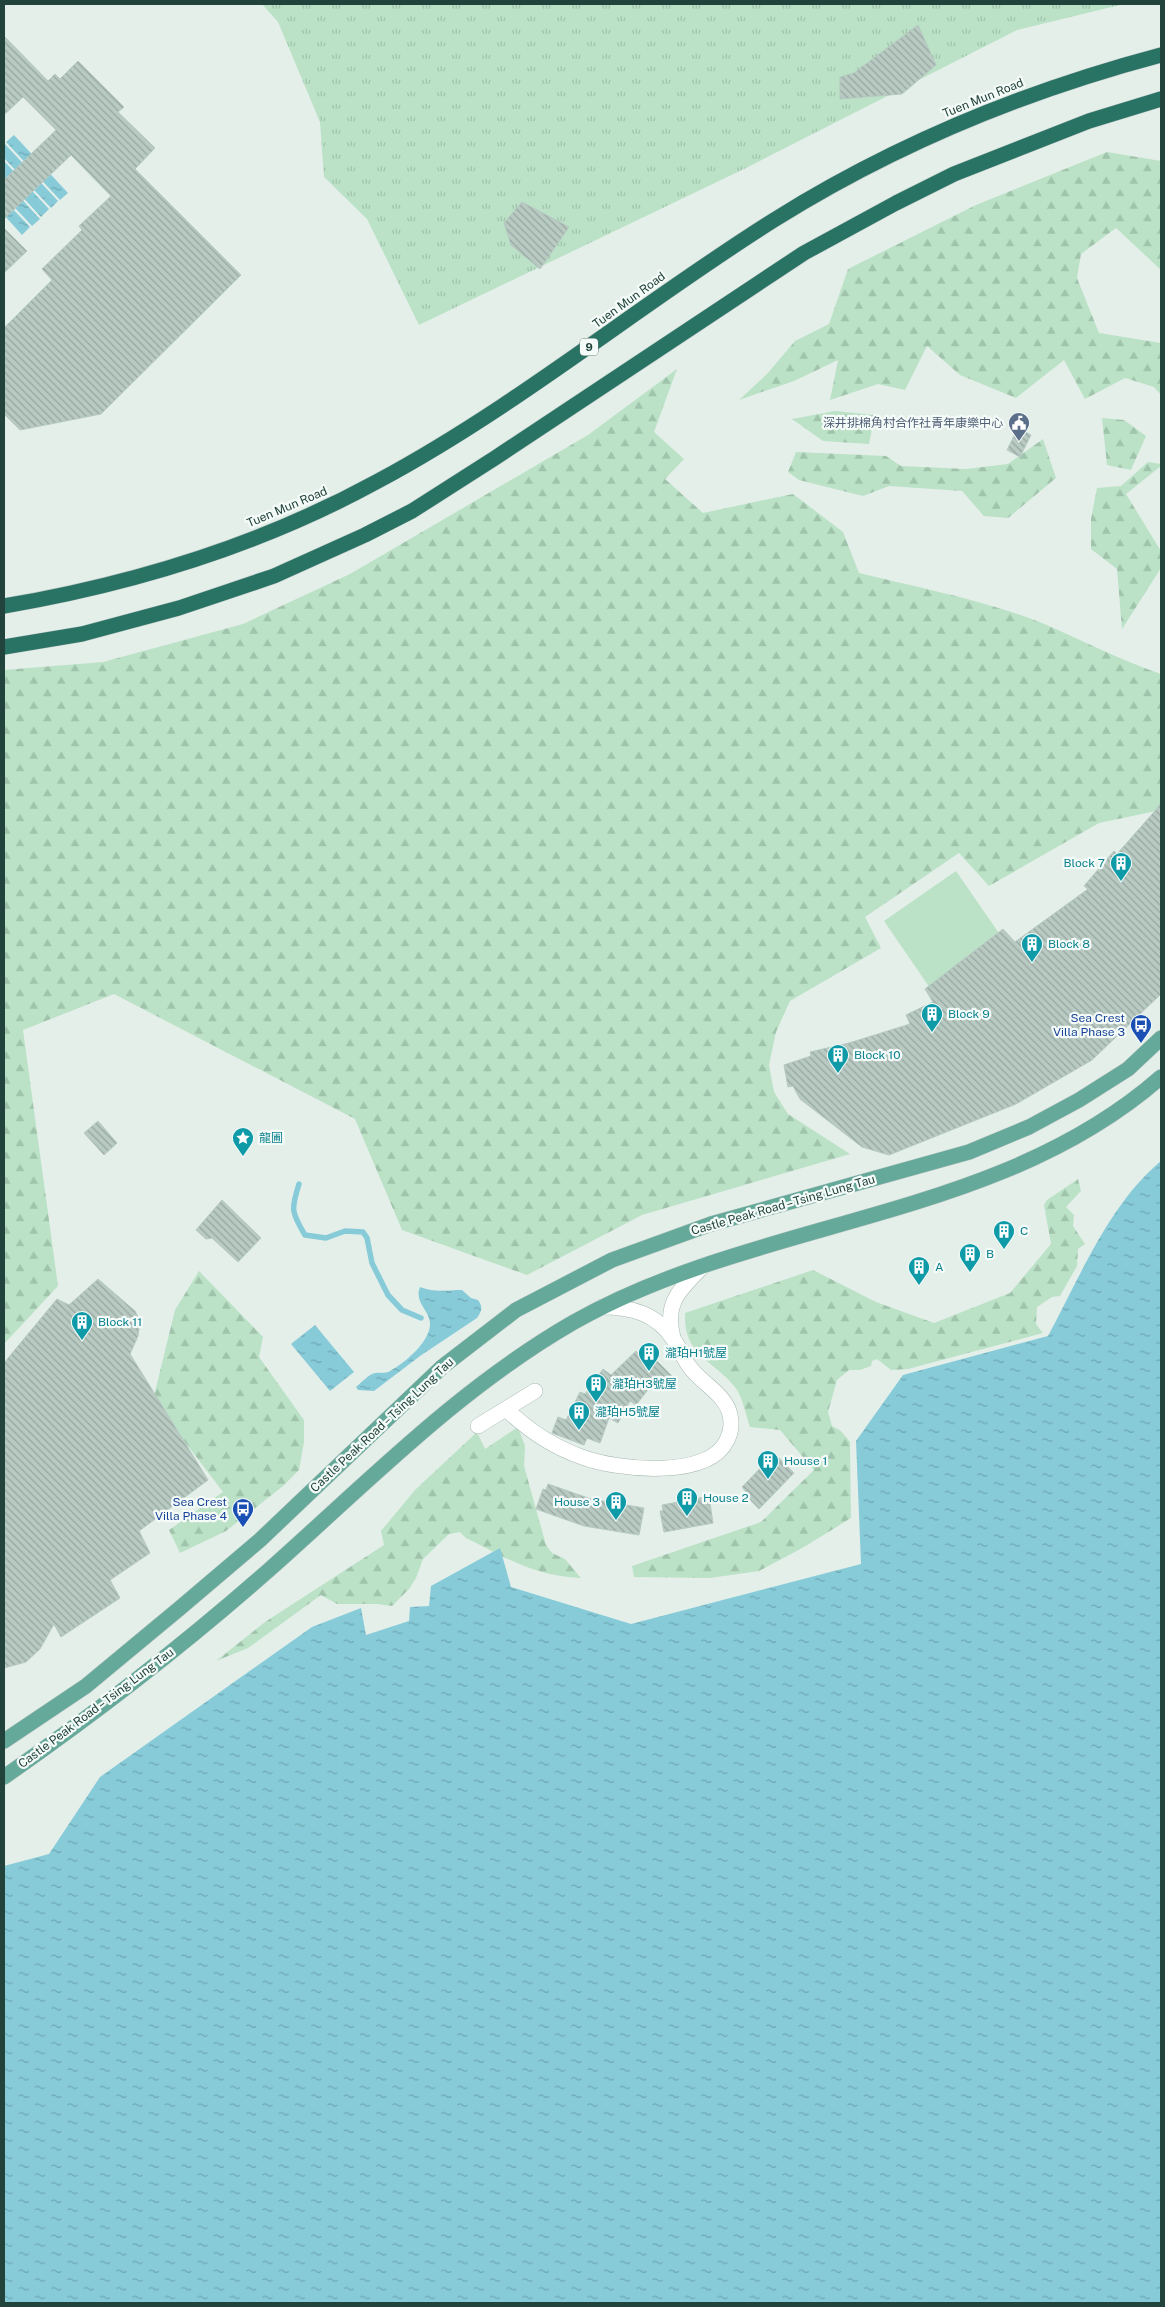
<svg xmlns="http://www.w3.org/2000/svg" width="1165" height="2307" font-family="'Public Sans','Noto Sans TC',sans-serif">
<defs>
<pattern id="grass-tufts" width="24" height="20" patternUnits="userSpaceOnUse" patternTransform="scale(1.25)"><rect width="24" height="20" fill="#bbe2c6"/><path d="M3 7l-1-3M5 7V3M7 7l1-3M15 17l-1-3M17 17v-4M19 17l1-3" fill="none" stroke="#a0c3ab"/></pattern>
<pattern id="forest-firs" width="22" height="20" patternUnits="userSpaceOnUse" patternTransform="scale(1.25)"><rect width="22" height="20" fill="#bbe2c6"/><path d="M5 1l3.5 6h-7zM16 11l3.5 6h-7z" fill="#a0c3ab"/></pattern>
<pattern id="water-ripples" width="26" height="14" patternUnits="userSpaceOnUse" patternTransform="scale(1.25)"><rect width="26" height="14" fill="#87cbd9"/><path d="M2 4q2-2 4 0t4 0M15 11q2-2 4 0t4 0" fill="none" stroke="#6ea6b1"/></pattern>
<pattern id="building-back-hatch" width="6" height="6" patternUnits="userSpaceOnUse" patternTransform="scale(1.25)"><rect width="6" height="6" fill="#b9cac3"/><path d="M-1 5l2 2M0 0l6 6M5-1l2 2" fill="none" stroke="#96a6a0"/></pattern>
</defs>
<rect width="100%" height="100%" fill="#e4efea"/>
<!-- grass -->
<path fill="url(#grass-tufts)" d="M 262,4 L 1124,4 L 1017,30 L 746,168 L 419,325 L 367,219 L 324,177 L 320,122 L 278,22 Z"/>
<!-- forest -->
<path fill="url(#forest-firs)" d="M 1107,152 L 1161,161 L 1161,270 L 1116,228 L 1081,254 L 1077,278 L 1099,333 L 1161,343 L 1161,395 L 1154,387 L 1125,378 L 1085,399 L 1064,360 L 1016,398 L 960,375 L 927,346 L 905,390 L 878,384 L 830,400 L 838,360 L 794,381 L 739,400 L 767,374 L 795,341 L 829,324 L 848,269 L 976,205 Z
M 677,369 L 654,432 L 684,459 L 665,479 L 703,513 L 793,494 L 843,532 L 859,573 C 920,588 984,600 1042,623 C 1082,640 1120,660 1161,674 L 1161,810 L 1099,823 L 989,886 L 959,853 L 865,917 L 881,948 L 790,1001 L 776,1032 L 769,1065 L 774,1092 L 788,1114 L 850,1154 L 642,1215 L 527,1275 L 402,1230 L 355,1119 L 114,994 L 23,1030 L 58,1286 L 4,1344 L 4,670 L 103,662 L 243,624 L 350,574 L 588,435 Z
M 835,411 L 875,415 L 869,444 L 823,441 L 792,419 Z
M 1102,418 L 1124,420 L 1146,436 L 1131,470 L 1107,465 Z
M 1043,439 L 1056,478 L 1008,518 L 984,516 L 962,491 L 889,486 L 863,496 L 799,480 L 788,472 L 796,452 L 886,456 L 901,466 L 966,469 L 1008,464 Z
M 1148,462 L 1161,464 L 1161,466 L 1126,494 L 1161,551 L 1161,568 L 1122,629 L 1117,569 L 1091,549 L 1091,519 L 1097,488 L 1121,486 Z
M 1078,1179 L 1081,1191 L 1066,1207 L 1074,1215 L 1073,1226 L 1085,1244 L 1078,1249 L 1077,1266 L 1060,1296 L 1052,1297 L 1037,1307 L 1036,1324 L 1043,1333 L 908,1369 L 891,1370 L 877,1359 L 872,1361 L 871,1366 L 860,1370 L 849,1370 L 837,1380 L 828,1412 L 832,1426 L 841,1431 L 850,1442 L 851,1518 L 804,1547 L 759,1571 L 710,1578 L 634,1577 L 632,1566 L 761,1522 L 814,1470 L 780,1430 L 750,1427 C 746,1416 743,1397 735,1387 C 712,1359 683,1355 685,1313 L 813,1270 L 876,1302 L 934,1323 L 1010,1293 L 1051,1244 L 1044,1205 L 1047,1200 Z
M 199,1271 L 263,1337 L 259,1357 L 304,1420 L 304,1442 L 299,1470 L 283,1486 L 226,1531 L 180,1553 L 169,1530 L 223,1492 L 153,1400 L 175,1310 Z
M 518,1427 L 525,1446 L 524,1466 L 546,1545 L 552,1553 L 565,1559 L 581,1578 C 535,1576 506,1558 466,1538 L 460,1532 L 449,1534 L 423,1559 L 416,1578 L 409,1589 L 392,1606 L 377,1604 L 337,1604 L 321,1595 L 248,1648 L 216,1661 L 265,1622 L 384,1545 L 381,1531 L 415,1490 L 477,1432 L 485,1449 Z"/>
<!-- pitch -->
<path fill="#bbe2c6" d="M 956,871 L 1003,939 L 930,988 L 884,921 Z"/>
<!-- water -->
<path fill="url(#water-ripples)" d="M 14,135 L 68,193 L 60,200 L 6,142 Z
M 4,143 L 58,201 L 51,208 L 4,158 Z
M 4,161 L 49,209 L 41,217 L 4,177 Z
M 4,180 L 40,219 L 32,226 L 4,196 Z
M 4,200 L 30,227 L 22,235 L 4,215 Z
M 1161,1161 L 1161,2303 L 4,2303 L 4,1866 L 49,1854 L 100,1777 L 312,1627 L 361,1608 L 366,1635 L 409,1621 L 410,1607 L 429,1606 L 431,1586 L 500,1548 L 511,1587 L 631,1624 L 861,1564 L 856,1441 L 903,1375 L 1048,1336 C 1080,1277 1109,1204 1161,1161 Z
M 420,1287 C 435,1293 447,1290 462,1290 L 471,1298 L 478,1300 C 483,1307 482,1311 477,1318 L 420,1356 L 374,1391 L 358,1390 L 356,1387 C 361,1383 369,1374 375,1373 C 380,1372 385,1374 390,1371 C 405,1363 431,1341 430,1323 C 429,1309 414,1303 420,1287 Z
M 315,1325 L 354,1372 L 330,1391 L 291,1344 Z"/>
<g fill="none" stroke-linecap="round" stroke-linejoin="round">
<!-- stream -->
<path stroke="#87cbd9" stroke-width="5.5" d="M 299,1184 C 291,1209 291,1212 305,1235 L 326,1238 L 345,1231 L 363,1232 L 367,1238 L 372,1263 L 388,1295 L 402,1310 L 421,1318"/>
</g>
<!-- building -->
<path fill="url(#building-back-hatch)" stroke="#b5c9c2" d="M 918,25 L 936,65 L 902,94 L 840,99 L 840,77 L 854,73 Z
M 4,36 L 48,81 L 55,74 L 60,79 L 78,61 L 124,107 L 118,112 L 155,148 L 135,169 L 241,275 L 101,414 L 20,430 L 4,414 L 4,328 L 52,280 L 42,269 L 82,230 L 79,226 L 111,196 L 71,155 L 4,219 L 4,180 L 56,130 L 23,97 L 4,115 Z
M 522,202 L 569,227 L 540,269 L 511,245 L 504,223 Z
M 4,228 L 27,251 L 4,273 Z
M 1018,428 L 1031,435 L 1020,457 L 1007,450 Z
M 1161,804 L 1161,994 L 1092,1060 L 1016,1104 L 889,1155 L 862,1147 L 800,1099 L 793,1086 L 788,1087 L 784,1065 L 811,1056 L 810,1052 L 849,1043 L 910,1024 L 906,1015 L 933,1002 L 925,989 L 1003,929 L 1015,942 L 1088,889 L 1084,886 L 1114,851 L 1117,854 Z
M 98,1121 L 117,1143 L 104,1155 L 84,1133 Z
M 222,1200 L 261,1238 L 238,1262 L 212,1238 L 206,1239 L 196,1230 Z
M 98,1279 L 135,1311 L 140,1321 L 138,1336 L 130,1354 L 208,1480 L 139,1531 L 150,1553 L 110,1580 L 120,1598 L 61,1637 L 54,1624 L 40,1649 L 26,1662 L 4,1668 L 4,1363 L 57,1299 L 69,1305 Z
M 636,1351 L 645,1361 L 651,1355 L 675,1379 L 663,1391 L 654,1382 L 636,1405 L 630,1401 L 618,1423 L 609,1418 L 600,1443 L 587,1438 L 584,1445 L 552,1433 L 558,1417 L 566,1420 L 580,1392 L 585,1394 L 603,1369 L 611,1375 Z
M 772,1456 L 777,1461 L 779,1458 L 794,1473 L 759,1509 L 744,1494 L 746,1492 L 742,1487 Z
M 548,1484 L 591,1499 L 644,1508 L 639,1535 L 584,1526 L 536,1509 L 543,1489 L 546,1490 Z
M 705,1497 L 706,1503 L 710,1503 L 713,1523 L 664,1532 L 660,1511 L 663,1511 L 662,1505 Z"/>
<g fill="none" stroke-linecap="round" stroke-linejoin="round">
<!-- minor casing -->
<g stroke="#a6b8b2" stroke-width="16">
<path id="minor" d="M 673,1338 C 664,1301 680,1290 704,1265
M 506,1409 C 528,1430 553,1447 582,1457 C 616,1470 709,1480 727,1440 C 732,1431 732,1421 729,1411 C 722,1392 700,1382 689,1366 C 683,1358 680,1348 674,1340 C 656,1313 632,1307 602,1307
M 478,1426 L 535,1391"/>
</g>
<!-- primary casing -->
<g stroke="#c1cac8" stroke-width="16">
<path id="primary" d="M 4,1741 L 86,1686 L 180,1608 L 260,1540 L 442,1367 L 516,1310 L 612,1260 L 711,1224 L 969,1152 L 1029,1127 L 1079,1100 L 1128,1069 L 1161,1038
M 4,1777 C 96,1713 185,1644 270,1569 C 368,1482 459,1388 574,1322 C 760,1217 996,1222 1161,1077"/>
</g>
<!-- motorway casing -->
<g stroke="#c1cac8" stroke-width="16">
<path id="motorway" d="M 4,606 C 133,584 263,544 378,481 C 518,406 640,304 774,220 C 894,145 1025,91 1161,55
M 4,647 L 82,634 L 179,608 L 274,576 L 365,535 L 412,511 L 495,458 L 804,253 L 896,203 L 954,174 L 1089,121 L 1161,99"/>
</g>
<!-- minor -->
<use href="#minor" stroke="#fff" stroke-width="15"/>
<!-- primary -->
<use href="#primary" stroke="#64a999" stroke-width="15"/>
<!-- motorway -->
<use href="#motorway" stroke="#297365" stroke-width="15"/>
</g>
<!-- icons -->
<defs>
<g id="civic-pin" transform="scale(1.125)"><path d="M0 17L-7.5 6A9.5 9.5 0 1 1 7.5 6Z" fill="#5c6f8a" stroke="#f5fbf8"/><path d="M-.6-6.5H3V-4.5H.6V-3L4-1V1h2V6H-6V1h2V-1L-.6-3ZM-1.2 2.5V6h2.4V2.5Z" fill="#fff"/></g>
<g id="building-pin" transform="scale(1.125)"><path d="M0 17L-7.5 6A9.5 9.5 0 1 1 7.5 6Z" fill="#0f9aa8" stroke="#f5fbf8"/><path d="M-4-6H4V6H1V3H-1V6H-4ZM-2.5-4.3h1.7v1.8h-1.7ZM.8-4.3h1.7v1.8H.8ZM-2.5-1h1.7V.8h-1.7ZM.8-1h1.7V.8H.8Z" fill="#fff"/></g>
<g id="bus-pin" transform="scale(1.125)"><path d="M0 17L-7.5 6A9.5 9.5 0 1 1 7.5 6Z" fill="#1a4fb4" stroke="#f5fbf8"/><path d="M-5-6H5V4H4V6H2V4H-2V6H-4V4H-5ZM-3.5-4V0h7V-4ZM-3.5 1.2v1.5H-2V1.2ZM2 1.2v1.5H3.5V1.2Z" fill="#fff"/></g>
<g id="sight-pin" transform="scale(1.125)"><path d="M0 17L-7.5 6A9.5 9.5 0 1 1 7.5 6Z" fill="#0f9aa8" stroke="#f5fbf8"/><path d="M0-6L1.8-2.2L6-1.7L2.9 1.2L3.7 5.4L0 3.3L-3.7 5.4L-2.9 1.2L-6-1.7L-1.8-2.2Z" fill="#fff"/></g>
</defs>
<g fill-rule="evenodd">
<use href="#civic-pin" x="1019" y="423"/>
<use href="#building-pin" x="1121" y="863"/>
<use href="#building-pin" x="1032" y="944"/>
<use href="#building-pin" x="932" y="1014"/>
<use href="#bus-pin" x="1141" y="1025"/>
<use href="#building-pin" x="838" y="1055"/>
<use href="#sight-pin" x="243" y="1138"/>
<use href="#building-pin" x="1004" y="1231"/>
<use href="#building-pin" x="970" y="1254"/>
<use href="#building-pin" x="919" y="1267"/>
<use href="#building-pin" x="82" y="1322"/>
<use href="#building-pin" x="649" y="1353"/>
<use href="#building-pin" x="596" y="1384"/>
<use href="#building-pin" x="579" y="1412"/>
<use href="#building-pin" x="768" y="1461"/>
<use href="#building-pin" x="687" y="1498"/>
<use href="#building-pin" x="616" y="1502"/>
<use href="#bus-pin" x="243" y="1509"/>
</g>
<g text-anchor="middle" stroke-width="4.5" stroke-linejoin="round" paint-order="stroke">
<!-- shield labels -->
<rect fill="#f5fbf8" stroke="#617a74" stroke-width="1" x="580" y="338.5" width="18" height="17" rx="4"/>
<g font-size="11" font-weight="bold" fill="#21433b">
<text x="589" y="351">9</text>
</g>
<!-- street labels -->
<g font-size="12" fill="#21433b" stroke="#f5fbf8">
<text transform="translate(983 98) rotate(-22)" y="4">Tuen Mun Road</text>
<text transform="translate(629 300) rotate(-36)" y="4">Tuen Mun Road</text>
<text transform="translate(287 507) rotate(-23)" y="4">Tuen Mun Road</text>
<text transform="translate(783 1205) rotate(-16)" y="4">Castle Peak Road – Tsing Lung Tau</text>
<text transform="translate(382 1425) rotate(-43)" y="4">Castle Peak Road – Tsing Lung Tau</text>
<text transform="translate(96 1708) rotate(-37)" y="4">Castle Peak Road – Tsing Lung Tau</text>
</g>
<!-- service labels -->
<g font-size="12" fill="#4e5e75" stroke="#f5fbf8" text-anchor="end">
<text x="1003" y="427">深井排棉角村合作社青年康樂中心</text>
</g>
<!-- culture labels -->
<g font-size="12" fill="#0d838f" stroke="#f5fbf8" text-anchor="start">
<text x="1105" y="867" text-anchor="end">Block 7</text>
<text x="1048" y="948">Block 8</text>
<text x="948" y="1018">Block 9</text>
<text x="854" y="1059">Block 10</text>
<text x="259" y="1142">龍圃</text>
<text x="1020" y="1235">C</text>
<text x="986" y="1258">B</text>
<text x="935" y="1271">A</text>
<text x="98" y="1326">Block 11</text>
<text x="665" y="1357">瀧珀H1號屋</text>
<text x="612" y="1388">瀧珀H3號屋</text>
<text x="595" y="1416">瀧珀H5號屋</text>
<text x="784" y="1465">House 1</text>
<text x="703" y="1502">House 2</text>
<text x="600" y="1506" text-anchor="end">House 3</text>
</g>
<!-- transit labels -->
<g font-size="12" fill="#164399" stroke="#f5fbf8" text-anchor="end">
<text x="1125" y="1022">Sea Crest<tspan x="1125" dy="14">Villa Phase 3</tspan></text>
<text x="227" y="1506">Sea Crest<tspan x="227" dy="14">Villa Phase 4</tspan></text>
</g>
</g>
<!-- border -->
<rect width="1165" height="2307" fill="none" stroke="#21433b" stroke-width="10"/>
</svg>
